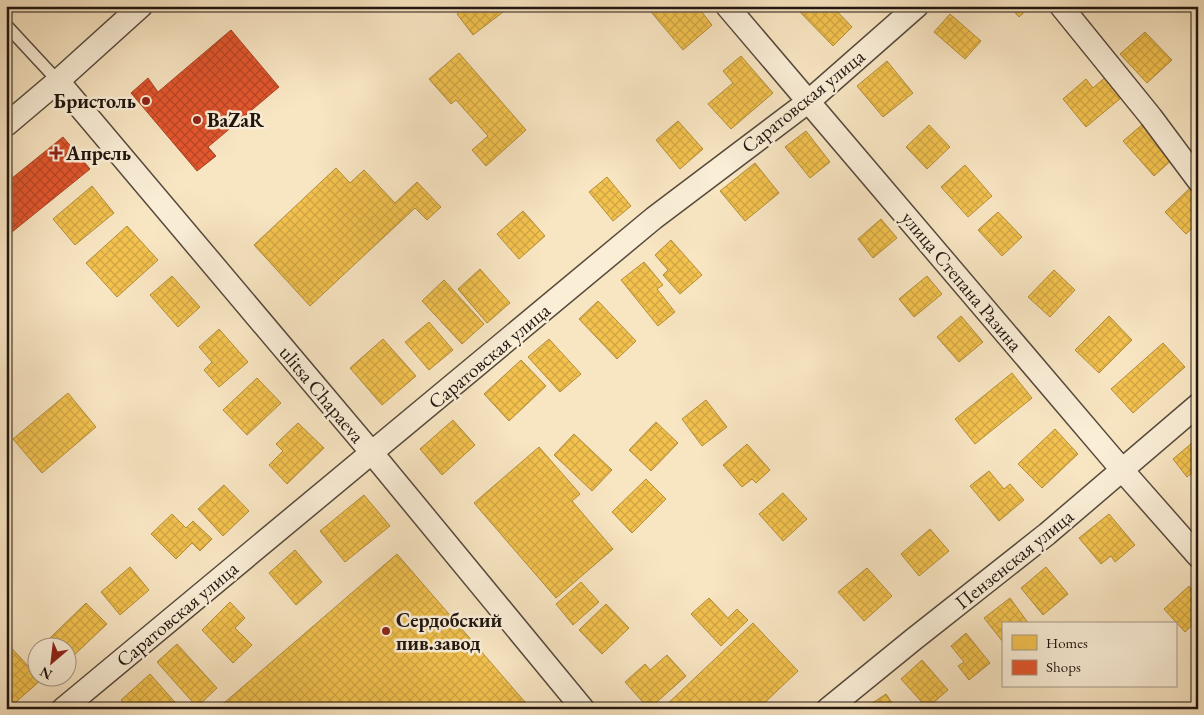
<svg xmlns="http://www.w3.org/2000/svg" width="1204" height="715" font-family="'EB Garamond',serif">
<defs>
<pattern id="homes-cross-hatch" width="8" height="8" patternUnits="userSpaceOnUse" patternTransform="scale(1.25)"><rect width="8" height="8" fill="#f2c14e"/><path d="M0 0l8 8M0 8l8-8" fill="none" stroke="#cfa543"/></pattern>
<pattern id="shops-cross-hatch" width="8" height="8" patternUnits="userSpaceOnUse" patternTransform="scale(1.25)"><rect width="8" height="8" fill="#e4572e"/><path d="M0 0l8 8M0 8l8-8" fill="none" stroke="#b84726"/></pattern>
</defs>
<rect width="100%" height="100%" fill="#f8e5c2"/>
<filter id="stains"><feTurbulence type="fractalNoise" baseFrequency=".004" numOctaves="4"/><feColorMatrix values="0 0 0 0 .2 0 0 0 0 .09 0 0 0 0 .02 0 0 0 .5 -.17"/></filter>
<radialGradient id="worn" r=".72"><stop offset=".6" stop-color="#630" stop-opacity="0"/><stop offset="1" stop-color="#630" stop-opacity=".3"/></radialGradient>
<!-- homes -->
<path fill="url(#homes-cross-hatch)" stroke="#b38e3b" d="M 462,6 L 504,6 L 507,9 L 473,35 L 457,14 L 464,9 Z
M 646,6 L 697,6 L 712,25 L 683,50 Z
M 794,6 L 832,6 L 852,27 L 833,46 Z
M 1009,6 L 1031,6 L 1019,17 Z
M 950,14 L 981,41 L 965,59 L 934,32 Z
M 1145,32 L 1172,60 L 1147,83 L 1120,54 Z
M 459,53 L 526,130 L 486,166 L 472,150 L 488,136 L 456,100 L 451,104 L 429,79 Z
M 741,56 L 773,93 L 731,129 L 708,104 L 733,83 L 723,71 Z
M 887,61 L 913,93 L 883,117 L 857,86 Z
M 1110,73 L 1127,93 L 1086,127 L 1063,99 L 1086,79 L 1093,88 Z
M 678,121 L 703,149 L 680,169 L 656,140 Z
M 1144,123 L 1174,158 L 1154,176 L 1123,141 Z
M 929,125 L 950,147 L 927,169 L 906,147 Z
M 806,131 L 830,162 L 810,178 L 785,147 Z
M 755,163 L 779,193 L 745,221 L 720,191 Z
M 965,165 L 992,196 L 968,217 L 941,187 Z
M 336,168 L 350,183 L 364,170 L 395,203 L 417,182 L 441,207 L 427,220 L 415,208 L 310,306 L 254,245 Z
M 607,177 L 631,206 L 613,221 L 589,192 Z
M 92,186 L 114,213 L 75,245 L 53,219 Z
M 1191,187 L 1198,193 L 1198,223 L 1186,234 L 1165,212 Z
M 523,211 L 545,236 L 519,259 L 497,234 Z
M 998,212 L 1022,237 L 1002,256 L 978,230 Z
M 881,219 L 897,238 L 873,258 L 858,239 Z
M 127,226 L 158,260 L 117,297 L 86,263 Z
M 671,240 L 702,275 L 680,294 L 663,275 L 668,270 L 655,255 Z
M 644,262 L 663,285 L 657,289 L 675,312 L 658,326 L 621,280 Z
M 480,269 L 510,303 L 487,323 L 458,289 Z
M 1054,270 L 1075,290 L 1050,317 L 1028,297 Z
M 172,276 L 200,307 L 178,327 L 150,295 Z
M 927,276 L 942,294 L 914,317 L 899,299 Z
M 444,280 L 484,324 L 462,344 L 422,301 Z
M 598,301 L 636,341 L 617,359 L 579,319 Z
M 961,316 L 983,342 L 959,362 L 937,337 Z
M 1109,316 L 1132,340 L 1099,373 L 1075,350 Z
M 429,322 L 453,350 L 429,370 L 405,342 Z
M 219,329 L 248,362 L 219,387 L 204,370 L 212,362 L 199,347 Z
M 383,339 L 416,376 L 382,405 L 350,368 Z
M 549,339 L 581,374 L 560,392 L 528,357 Z
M 1163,343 L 1185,367 L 1133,413 L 1111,389 Z
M 521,360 L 546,386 L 509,421 L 484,394 Z
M 1012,373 L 1032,398 L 975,444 L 955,419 Z
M 257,378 L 281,403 L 247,435 L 223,410 Z
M 68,393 L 96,427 L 42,473 L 13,439 Z
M 706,400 L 727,427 L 702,446 L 682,419 Z
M 453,420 L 475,445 L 442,475 L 420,449 Z
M 656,422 L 678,443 L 651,471 L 629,450 Z
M 298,423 L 324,448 L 287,484 L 269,465 L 283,451 L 276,444 Z
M 1055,429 L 1078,454 L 1042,488 L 1018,464 Z
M 574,434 L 612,470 L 592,491 L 554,455 Z
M 1198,438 L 1198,468 L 1187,477 L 1173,459 Z
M 747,444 L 770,470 L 756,483 L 752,479 L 742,487 L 723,465 Z
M 539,447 L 580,494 L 572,501 L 613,549 L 556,598 L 474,503 Z
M 989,471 L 1004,489 L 1010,484 L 1024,500 L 999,521 L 970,486 Z
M 646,479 L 666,499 L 632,533 L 612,512 Z
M 224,485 L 249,511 L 223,536 L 198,509 Z
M 783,493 L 807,519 L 783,541 L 759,514 Z
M 364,495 L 390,526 L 345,562 L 320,531 Z
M 172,514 L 186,528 L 193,521 L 212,539 L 200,551 L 192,543 L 176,559 L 151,534 Z
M 1109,514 L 1135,545 L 1115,562 L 1111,556 L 1101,564 L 1079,538 Z
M 930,529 L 949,551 L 919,576 L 901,554 Z
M 295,550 L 322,582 L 296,605 L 269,573 Z
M 397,554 L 531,709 L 217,709 Z
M 130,567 L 149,590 L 120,615 L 101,592 Z
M 1046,567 L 1068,594 L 1043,615 L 1021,588 Z
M 867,568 L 892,596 L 864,621 L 838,592 Z
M 581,582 L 599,602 L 573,625 L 556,604 Z
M 1189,586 L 1198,596 L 1198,620 L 1185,632 L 1164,609 Z
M 709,598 L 728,618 L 737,609 L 748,620 L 721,646 L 691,614 Z
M 1010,598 L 1029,624 L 1003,624 L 1003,642 L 984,618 Z
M 230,602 L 245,618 L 235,628 L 252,645 L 233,663 L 202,630 Z
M 86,603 L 107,624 L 70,659 L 68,657 L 68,648 L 59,648 L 50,638 Z
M 606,604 L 629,628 L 602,654 L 579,630 Z
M 753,623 L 798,671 L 758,709 L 662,709 Z
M 966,633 L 990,663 L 969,680 L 958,666 L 964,662 L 951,646 Z
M 6,642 L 41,680 L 8,709 L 6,709 Z
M 177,644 L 217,688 L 197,707 L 157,662 Z
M 667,655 L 686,676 L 649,709 L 625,682 L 645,664 L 650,670 Z
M 922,660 L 948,690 L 927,708 L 901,679 Z
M 150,674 L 181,709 L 128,709 L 121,700 Z
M 886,694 L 896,709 L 866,709 L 865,708 Z"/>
<!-- shops -->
<path fill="url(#shops-cross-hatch)" stroke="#a94425" d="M 231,30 L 279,87 L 208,147 L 216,156 L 197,171 L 131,93 L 148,78 L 158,92 Z
M 63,137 L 90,169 L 12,232 L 6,226 L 6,183 Z"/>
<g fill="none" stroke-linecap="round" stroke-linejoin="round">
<!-- service casing -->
<g stroke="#564a3c" stroke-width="14">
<path id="service" d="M 6,25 L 58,81"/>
</g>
<!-- minor casing -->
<g stroke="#564a3c" stroke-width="25">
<path id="minor" d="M 727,6 L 1123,471 L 1198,556
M 1061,6 L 1151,117 L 1198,180
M 58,81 L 372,453 L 583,709
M 6,125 L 58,81 L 141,6
M 63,709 L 654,218 L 809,101 L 917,6
M 828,709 L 914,639 L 1047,534 L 1198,405"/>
</g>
<!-- service -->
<use href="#service" stroke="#faeed7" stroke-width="11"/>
<!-- minor -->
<use href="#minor" stroke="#faeed7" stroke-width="22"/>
</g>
<!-- markers -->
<g fill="#8f2418" stroke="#faeed7" stroke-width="2">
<circle cx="146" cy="101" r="5"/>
<circle cx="197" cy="120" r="5"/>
<path d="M53.5 145.5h5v5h5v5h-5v5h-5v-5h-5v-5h5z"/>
<circle cx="386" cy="631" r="5"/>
</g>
<g text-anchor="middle" stroke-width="5" stroke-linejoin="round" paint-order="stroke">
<!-- poi labels -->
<g font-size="20" font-weight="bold" fill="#201610" stroke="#faeed7" text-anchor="start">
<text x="136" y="108" text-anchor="end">Бристоль</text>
<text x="207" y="127">BaZaR</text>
<text x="66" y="160">Апрель</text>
<text x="396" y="627">Сердобский<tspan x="396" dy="23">пив.завод</tspan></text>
</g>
<!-- street labels -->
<g font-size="20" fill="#201610" stroke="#faeed7">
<text transform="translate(803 101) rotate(-39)" y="7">Саратовская улица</text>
<text transform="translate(962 281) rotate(50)" y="7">улица Степана Разина</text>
<text transform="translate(489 356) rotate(-40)" y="7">Саратовская улица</text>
<text transform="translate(322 394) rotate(50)" y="7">ulitsa Chapaeva</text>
<text transform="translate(1014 559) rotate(-39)" y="7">Пензенская улица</text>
<text transform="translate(177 614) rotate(-40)" y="7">Саратовская улица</text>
</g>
</g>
<!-- margin -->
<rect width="1204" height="715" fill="none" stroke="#f8e5c2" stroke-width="25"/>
<rect x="8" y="8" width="1189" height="700" fill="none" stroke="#201610" stroke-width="2.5"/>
<rect x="12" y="12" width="1179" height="690" fill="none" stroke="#201610"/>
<!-- legend -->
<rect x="1002" y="622" width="175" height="65" fill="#faeed7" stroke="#a39887"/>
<rect x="1012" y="635" width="25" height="15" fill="#f2c14e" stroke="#a39887"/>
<text x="1046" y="648" font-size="15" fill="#201610">Homes</text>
<rect x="1012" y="660" width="25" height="15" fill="#e4572e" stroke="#a39887"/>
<text x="1046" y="672" font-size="15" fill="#201610">Shops</text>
<!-- north arrow -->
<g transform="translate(52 662) rotate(208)"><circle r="24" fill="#faeed7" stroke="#a39887"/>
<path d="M0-4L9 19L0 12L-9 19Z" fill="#8f2418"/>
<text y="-8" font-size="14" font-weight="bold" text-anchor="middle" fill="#201610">N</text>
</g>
<rect width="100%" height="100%" filter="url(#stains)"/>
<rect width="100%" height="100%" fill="url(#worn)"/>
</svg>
